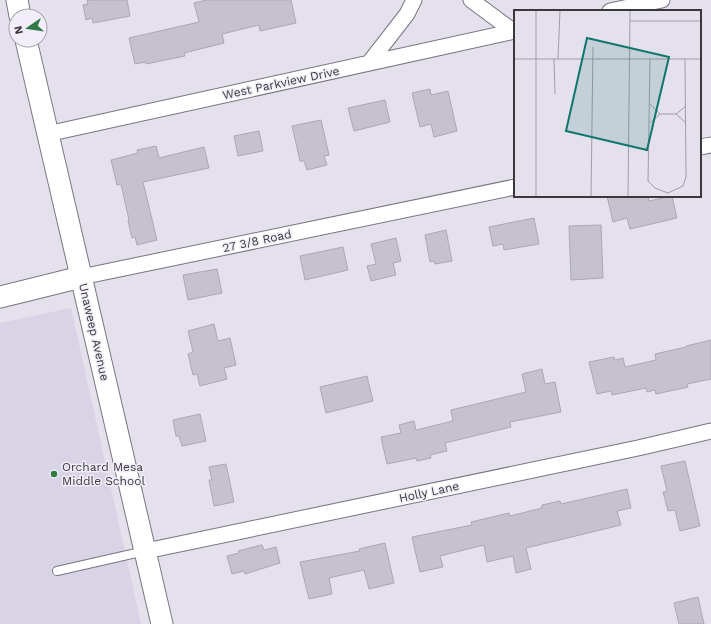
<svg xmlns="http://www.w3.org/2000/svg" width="711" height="624" font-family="'Work Sans',sans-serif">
<rect width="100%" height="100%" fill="#e4e0ec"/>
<!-- built -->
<path fill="#d9d3e6" d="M 71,308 L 141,624 L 0,624 L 0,323 Z"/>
<!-- building -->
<path fill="#c5c1cd" stroke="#aba8b3" d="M 87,0 L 127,0 L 130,16 L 93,23 L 92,18 L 86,20 L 83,5 L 88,4 Z
M 207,0 L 291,0 L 296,23 L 260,31 L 259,25 L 222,34 L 224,43 L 184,53 L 185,56 L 146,64 L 146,62 L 135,64 L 129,38 L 199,22 L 194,3 Z
M 430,89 L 431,95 L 448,91 L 457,131 L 434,137 L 431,124 L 420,127 L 412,93 Z
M 385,100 L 390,122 L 354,131 L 348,108 Z
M 321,120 L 329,155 L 324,156 L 327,165 L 307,170 L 304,161 L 300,161 L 292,126 Z
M 259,131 L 263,151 L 238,156 L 234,136 Z
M 156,146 L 159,158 L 204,147 L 209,168 L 143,182 L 157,240 L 137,245 L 135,237 L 132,238 L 128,221 L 129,220 L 121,184 L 117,185 L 111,160 L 138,153 L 137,150 Z
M 607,196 L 648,196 L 649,201 L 672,196 L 677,218 L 630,229 L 627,218 L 613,222 Z
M 534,218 L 539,244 L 504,250 L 503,244 L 493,246 L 489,227 Z
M 601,225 L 603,278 L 571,280 L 569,226 Z
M 446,230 L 452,261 L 435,264 L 434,261 L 430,262 L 425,235 Z
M 396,238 L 401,261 L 393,263 L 396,275 L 371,281 L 367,266 L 376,264 L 371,244 Z
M 343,247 L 348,270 L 305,280 L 300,256 Z
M 217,269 L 222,293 L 188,300 L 183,275 Z
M 214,324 L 218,341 L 230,338 L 236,365 L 224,368 L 227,379 L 200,386 L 197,374 L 193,375 L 188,354 L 193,352 L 188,331 Z
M 711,340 L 711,379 L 687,384 L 688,387 L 656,394 L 655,390 L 647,392 L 646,388 L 612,395 L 611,391 L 597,394 L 589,362 L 614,357 L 615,360 L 623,358 L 625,367 L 656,360 L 655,354 L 686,347 L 686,346 Z
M 542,369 L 545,384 L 555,382 L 561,412 L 510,422 L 511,427 L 445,443 L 447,451 L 430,455 L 431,458 L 417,461 L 416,458 L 387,464 L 381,437 L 401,433 L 399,425 L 414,421 L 416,430 L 453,421 L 451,410 L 526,392 L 522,374 Z
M 367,376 L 373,401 L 326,413 L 320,387 Z
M 200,414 L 206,441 L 182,446 L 179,436 L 176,436 L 173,420 Z
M 685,461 L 700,526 L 680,531 L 675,510 L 668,511 L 663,492 L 667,491 L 661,466 Z
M 226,464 L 234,502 L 214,506 L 209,480 L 212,480 L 209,467 Z
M 627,489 L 631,508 L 617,511 L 621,525 L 526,548 L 531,569 L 516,573 L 513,556 L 487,562 L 484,545 L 440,556 L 443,567 L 420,572 L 412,537 L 472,525 L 471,522 L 509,513 L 510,516 L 542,508 L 542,505 L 560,501 L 561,504 Z
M 385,543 L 394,583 L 369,589 L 364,570 L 329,578 L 332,594 L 309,599 L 300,562 L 360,551 L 359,549 Z
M 261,545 L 262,545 L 264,550 L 276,547 L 280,563 L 245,574 L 244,571 L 232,574 L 227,556 L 239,553 L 238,551 Z
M 698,597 L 704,624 L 679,624 L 674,603 Z"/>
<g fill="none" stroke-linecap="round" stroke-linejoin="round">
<!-- lane casing -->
<g stroke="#797580" stroke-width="10">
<path id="lane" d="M 57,571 L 145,551"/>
</g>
<!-- street casing -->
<g stroke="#797580" stroke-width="17">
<path id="street" d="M 471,0 L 513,31
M 610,11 L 662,0
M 369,63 L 407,14 L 414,0
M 47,134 L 515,31
M 700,147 L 711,145
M 81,277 L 515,187
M 146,551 L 638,448 L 711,431"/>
</g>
<!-- secondary casing -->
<g stroke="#797580" stroke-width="23">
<path id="secondary" d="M 17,0 L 20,16
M 26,40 L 162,624
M 0,297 L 81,277"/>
</g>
<!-- lane -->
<use href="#lane" stroke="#fff" stroke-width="8"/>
<!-- street -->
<use href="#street" stroke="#fff" stroke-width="15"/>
<!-- secondary -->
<use href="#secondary" stroke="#fff" stroke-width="21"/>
</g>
<!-- markers -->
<circle fill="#317945" stroke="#f1edf9" stroke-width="1.5" cx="54" cy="474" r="4"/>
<g text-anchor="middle" stroke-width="3" stroke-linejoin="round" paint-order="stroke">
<!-- street labels -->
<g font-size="12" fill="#3a383d" stroke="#f1edf9">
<text transform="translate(281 83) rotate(-12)" y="4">West Parkview Drive</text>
<text transform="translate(257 241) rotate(-12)" y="4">27 3/8 Road</text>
<text transform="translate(94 332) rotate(77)" y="4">Unaweep Avenue</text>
<text transform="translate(429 492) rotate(-12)" y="4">Holly Lane</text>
</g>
<!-- poi labels -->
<g font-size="12" fill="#3a383d" stroke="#f1edf9" text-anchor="start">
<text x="62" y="471">Orchard Mesa<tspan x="62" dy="14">Middle School</tspan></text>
</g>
</g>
<!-- overview -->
<g transform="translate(514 10)">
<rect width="187" height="187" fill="#e4e0ec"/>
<path fill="none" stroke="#a09da6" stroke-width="1" d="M 116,11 L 187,11M 0,49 L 187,49M 40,49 L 41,84M 44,49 L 46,0M 136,49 L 134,171 L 141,178 L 154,183M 136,94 L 146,104 L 162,104 L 172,96M 162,104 L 172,113M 136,113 L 146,104M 154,183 L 169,176 L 172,167 L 171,49M 22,187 L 22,0M 77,187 L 79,37M 114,187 L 116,0"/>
<path fill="#0f766e" fill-opacity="0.15" stroke="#0f766e" stroke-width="2" d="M 73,28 L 155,47 L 133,140 L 52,121 Z"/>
<rect width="187" height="187" fill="none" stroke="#3a383d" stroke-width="2"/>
</g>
<!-- north arrow -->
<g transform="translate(28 28) rotate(257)"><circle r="19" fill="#f1edf9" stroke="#a8a5ae"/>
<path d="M0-3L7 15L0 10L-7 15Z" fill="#317945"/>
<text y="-6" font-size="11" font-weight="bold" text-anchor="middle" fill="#3a383d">N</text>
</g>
</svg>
